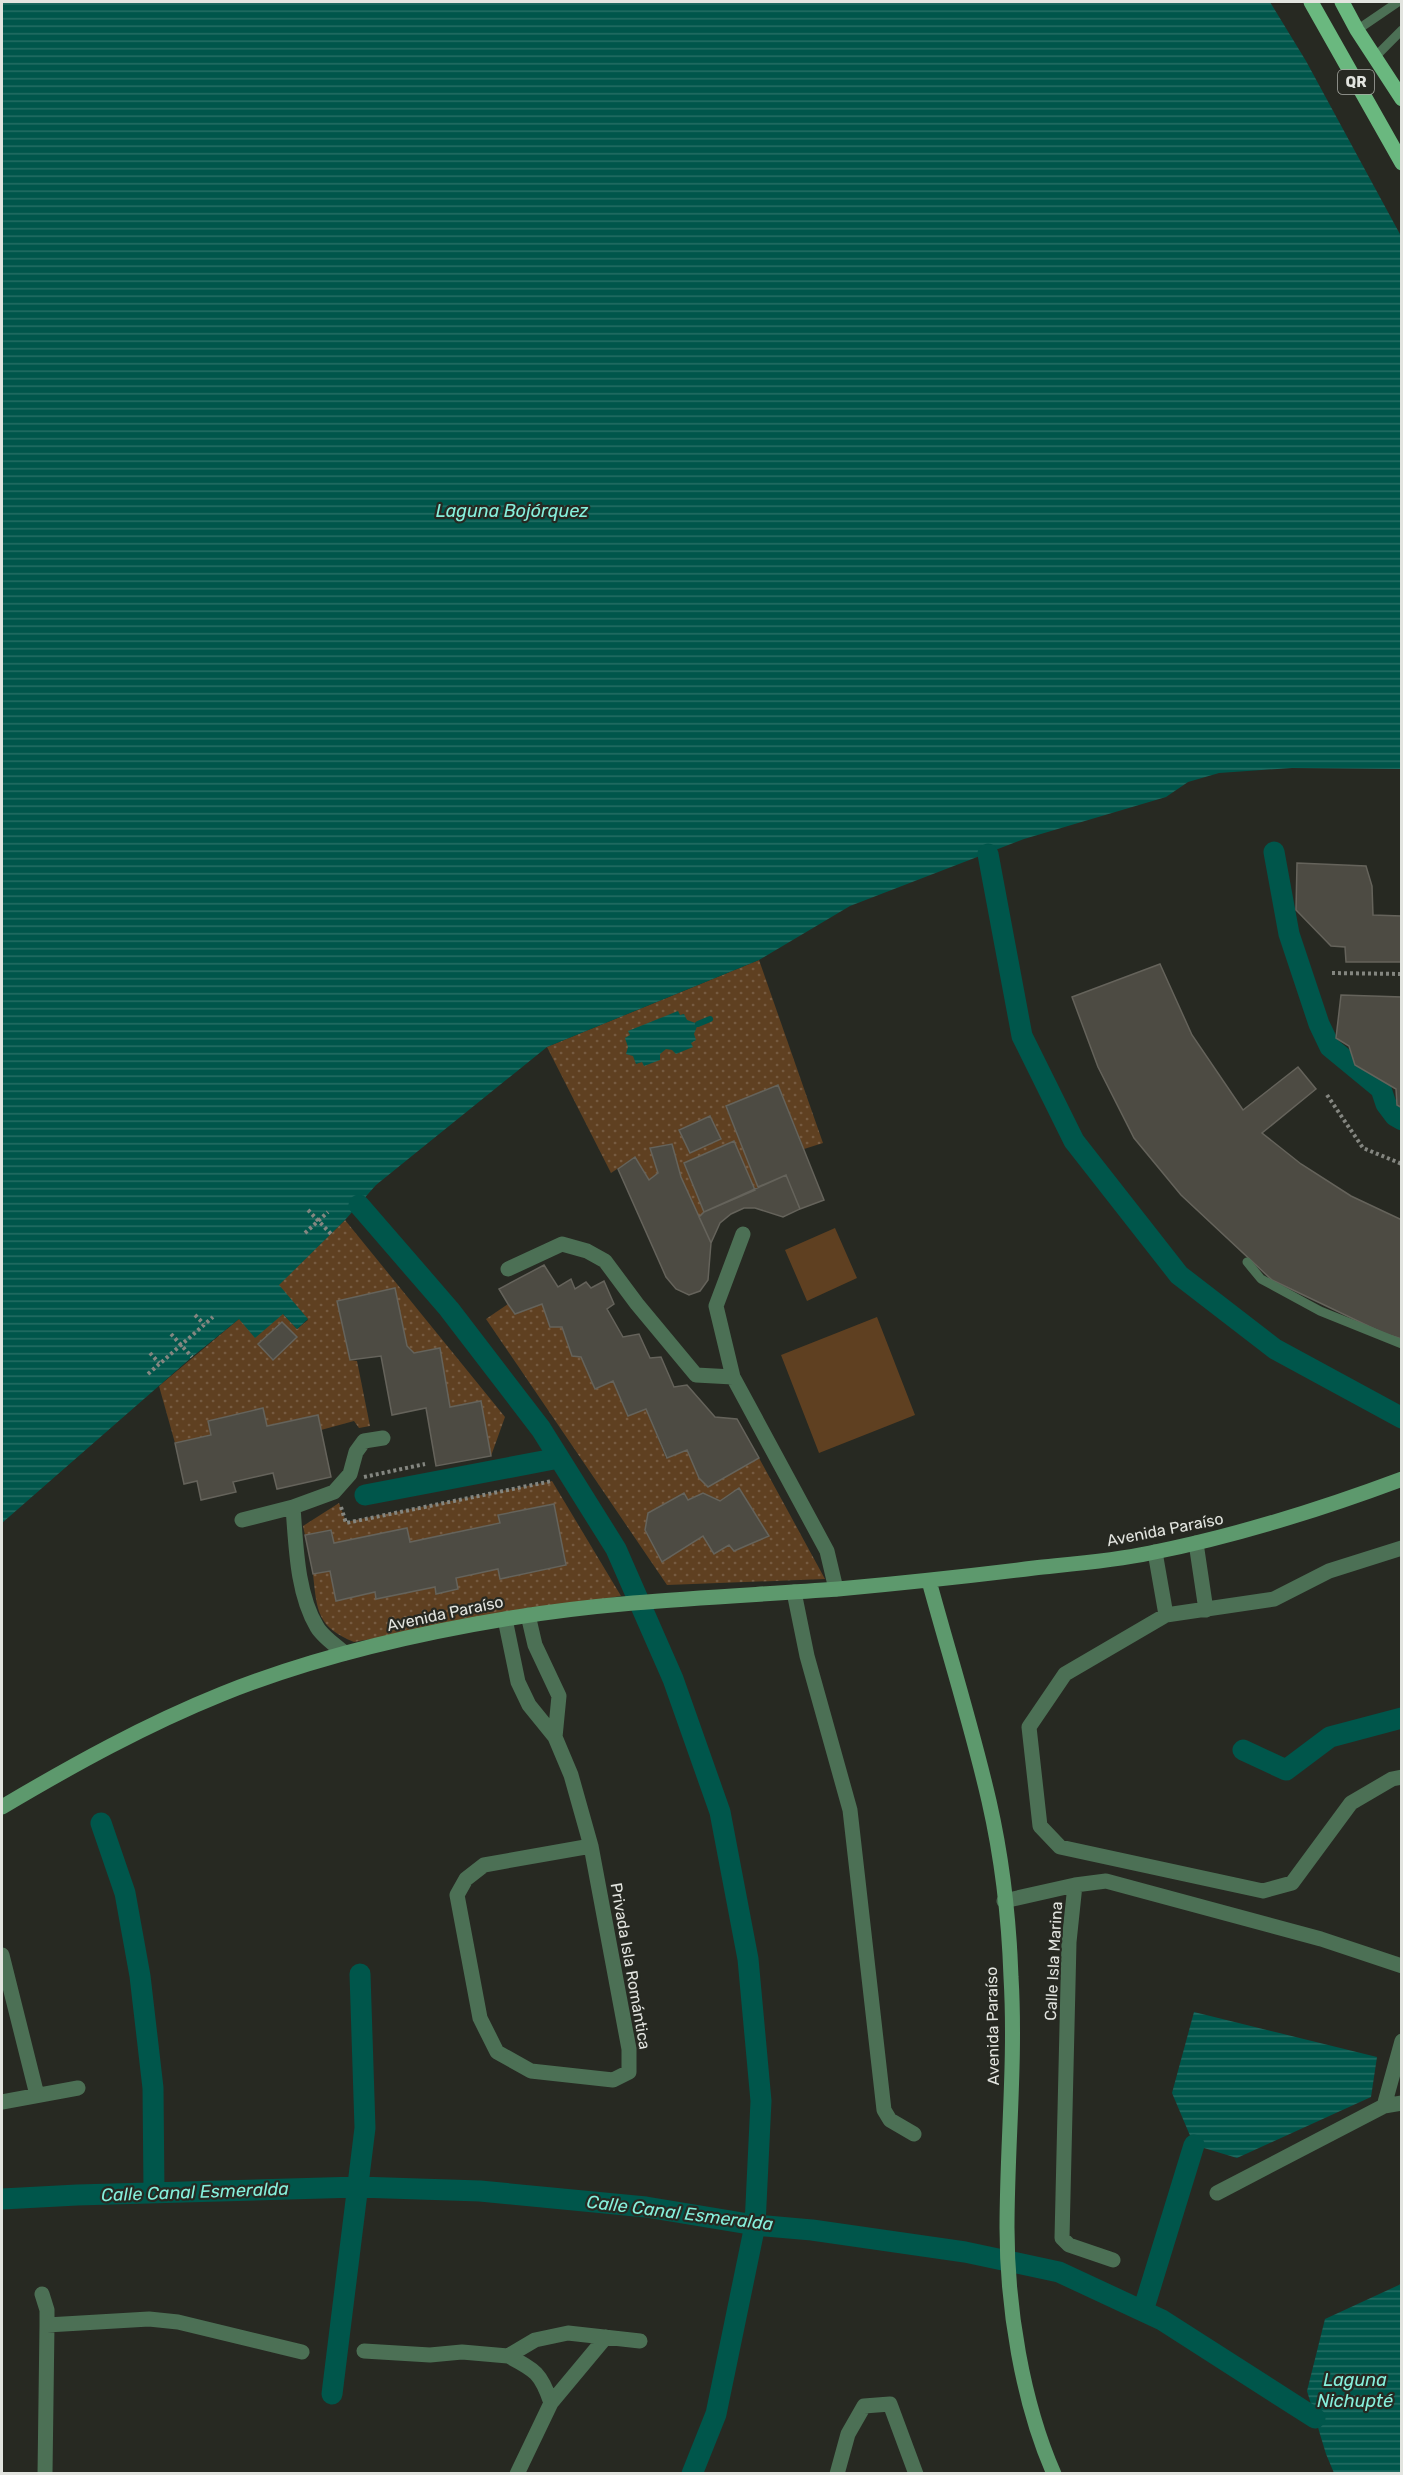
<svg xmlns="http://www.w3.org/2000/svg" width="1403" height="2475" font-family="Rubik,sans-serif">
<defs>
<pattern id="park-dots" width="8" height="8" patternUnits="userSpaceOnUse" patternTransform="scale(1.5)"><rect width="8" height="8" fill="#5f4021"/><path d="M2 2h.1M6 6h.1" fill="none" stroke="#765b41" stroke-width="1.8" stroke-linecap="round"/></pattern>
<pattern id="water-rules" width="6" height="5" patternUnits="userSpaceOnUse" patternTransform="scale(1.5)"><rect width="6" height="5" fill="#00564b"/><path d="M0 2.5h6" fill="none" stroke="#256e64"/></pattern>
</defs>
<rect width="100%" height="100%" fill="#272922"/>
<!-- grass -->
<path fill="#5f4021" d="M 835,1228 L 857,1278 L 807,1301 L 785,1250 Z
M 877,1317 L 915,1415 L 819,1453 L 781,1355 Z"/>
<!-- park -->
<path fill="url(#park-dots)" d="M 759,960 L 823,1143 L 804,1149 L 778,1085 L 726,1106 L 758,1187 L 755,1190 L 734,1141 L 684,1163 L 704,1212 L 699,1217 L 650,1148 L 658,1173 L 649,1180 L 635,1157 L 611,1173 L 547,1047 Z
M 345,1220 L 505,1417 L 491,1456 L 481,1401 L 450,1407 L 440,1348 L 414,1353 L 407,1346 L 395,1289 L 350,1360 L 357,1361 L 370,1426 L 359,1428 L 354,1421 L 321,1430 L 317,1415 L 267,1426 L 263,1408 L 208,1421 L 211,1435 L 175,1443 L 159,1386 L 239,1319 L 283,1314 L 297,1329 L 308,1320 L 278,1285 Z
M 508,1304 L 515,1314 L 542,1304 L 550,1326 L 562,1327 L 572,1356 L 581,1357 L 595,1389 L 613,1381 L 646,1409 L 666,1458 L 687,1450 L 699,1478 L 708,1486 L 759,1458 L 825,1579 L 667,1585 L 486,1319 Z
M 552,1481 L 621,1596 L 354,1642 C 317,1627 317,1611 313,1574 L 330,1571 L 336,1601 L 375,1592 L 377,1599 L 435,1587 L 437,1594 L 458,1589 L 456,1578 L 498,1569 L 501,1579 L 566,1565 L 553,1504 L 499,1515 L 500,1523 L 410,1542 L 407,1528 L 334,1543 L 331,1530 L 305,1535 L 303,1526 L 339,1503 L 346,1522 Z"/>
<!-- water -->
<path fill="url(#water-rules)" d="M 2,2 L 1270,2 L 1306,61 L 1401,236 L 1401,769 L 1292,768 L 1219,773 L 1188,782 L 1166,797 L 1024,839 L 850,906 L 759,960 L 547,1047 L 376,1185 L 345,1220 L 279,1285 L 308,1319 L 297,1329 L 283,1314 L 255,1338 L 239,1319 L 192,1357 L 2,1523 Z
M 678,1011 L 680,1015 L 684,1014 L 687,1020 L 698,1024 L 694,1034 L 696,1040 L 691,1043 L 693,1047 L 676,1054 L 672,1050 L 666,1049 L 660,1054 L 660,1060 L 644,1066 L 642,1062 L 636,1064 L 633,1056 L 626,1054 L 628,1047 L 625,1038 L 630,1035 L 628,1031 Z
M 1194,2012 L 1377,2057 L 1371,2097 L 1237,2158 L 1194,2145 L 1172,2093 Z
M 1401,2284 L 1401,2473 L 1334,2473 L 1326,2454 L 1307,2391 L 1325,2319 Z"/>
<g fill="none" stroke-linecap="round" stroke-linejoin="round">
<!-- stream -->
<path stroke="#00564b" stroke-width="6" d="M 698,1024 L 710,1019"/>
<!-- canal -->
<path stroke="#00564b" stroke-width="21" d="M 1274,852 L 1289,934 L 1319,1024 L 1330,1047 L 1381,1089 L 1386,1104 L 1395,1116 L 1402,1120
M 988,854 L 1022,1036 L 1074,1141 L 1179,1275 L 1275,1349 L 1402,1418
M 359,1205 L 449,1309 L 541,1429 L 616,1549 L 673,1679 L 720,1812 L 748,1959 L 761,2101 L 755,2225 L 716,2414 L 692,2474
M 365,1495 L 559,1458
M 1243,1750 L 1286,1770 L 1330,1737 L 1402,1718
M 101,1823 L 125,1893 L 140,1976 L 153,2088 L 154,2192
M 2,2199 L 77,2195 L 358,2187 L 480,2191 L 646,2207 L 755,2225 L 812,2230 L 965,2252 L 1059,2272 L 1162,2320 L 1315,2418
M 1143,2311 L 1194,2145
M 332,2394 L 365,2128 L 360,1974"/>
</g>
<!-- building -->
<path fill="#4d4b43" stroke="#65635b" stroke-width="1.5" d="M 1297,863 L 1366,866 L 1372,886 L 1373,915 L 1401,916 L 1401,962 L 1346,962 L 1345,947 L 1331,946 L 1296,910 Z
M 1297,863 L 1366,866 L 1372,886 L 1373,915 L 1401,916 L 1401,962 L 1346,962 L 1345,947 L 1331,946 L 1296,910 Z
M 1160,964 L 1192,1035 L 1243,1110 L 1298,1067 L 1316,1089 L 1262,1133 L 1301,1164 L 1351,1196 L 1402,1220 L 1402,1339 L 1385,1334 L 1272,1280 L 1181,1195 L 1134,1138 L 1098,1067 L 1072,997 Z
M 1160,964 L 1192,1035 L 1243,1110 L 1298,1067 L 1316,1089 L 1262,1133 L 1301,1164 L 1351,1196 L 1402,1220 L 1402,1339 L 1385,1334 L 1272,1280 L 1181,1195 L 1134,1138 L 1098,1067 L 1072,997 Z
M 1341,995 L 1402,997 L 1402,1108 L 1397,1105 L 1396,1089 L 1355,1065 L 1349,1046 L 1336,1038 Z
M 1341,995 L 1402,997 L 1402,1108 L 1397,1105 L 1396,1089 L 1355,1065 L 1349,1046 L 1336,1038 Z
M 778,1085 L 824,1200 L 800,1209 L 786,1175 L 758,1187 L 726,1106 Z
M 710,1116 L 721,1139 L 690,1153 L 679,1130 Z
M 734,1141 L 755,1190 L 704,1212 L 684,1163 Z
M 672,1144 L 681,1177 L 711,1243 L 708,1280 L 700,1291 L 689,1295 L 676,1289 L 666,1277 L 618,1169 L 635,1157 L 649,1180 L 658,1173 L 650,1148 Z
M 786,1175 L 800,1209 L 783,1217 L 755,1208 L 744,1208 L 731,1214 L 720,1223 L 711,1243 L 699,1217 L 704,1212 Z
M 544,1265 L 558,1287 L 571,1279 L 575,1289 L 586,1282 L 591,1288 L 604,1281 L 614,1304 L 607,1309 L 623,1337 L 639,1334 L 650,1358 L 661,1357 L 674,1387 L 687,1385 L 715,1417 L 737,1419 L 759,1458 L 708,1487 L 699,1478 L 687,1450 L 667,1458 L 646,1409 L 628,1416 L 613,1381 L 595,1389 L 581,1357 L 572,1356 L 562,1327 L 550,1327 L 542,1304 L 515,1314 L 508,1304 L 499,1289 Z
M 395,1288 L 407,1346 L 414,1353 L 440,1348 L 450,1407 L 481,1401 L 491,1456 L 436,1466 L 426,1408 L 392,1415 L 381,1356 L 350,1360 L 337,1301 Z
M 282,1322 L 297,1337 L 273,1360 L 258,1344 Z
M 263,1408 L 267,1426 L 318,1415 L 331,1477 L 277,1489 L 273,1473 L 233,1482 L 236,1492 L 201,1500 L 197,1481 L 184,1484 L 175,1443 L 211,1435 L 208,1421 Z
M 739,1488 L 769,1536 L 734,1551 L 729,1545 L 714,1554 L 703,1536 L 662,1562 L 645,1530 L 648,1513 L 684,1493 L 688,1500 L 703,1493 L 720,1501 Z
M 554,1504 L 566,1565 L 500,1579 L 498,1569 L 456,1578 L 458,1589 L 436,1594 L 435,1587 L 376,1599 L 375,1592 L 336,1601 L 330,1571 L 313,1574 L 305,1535 L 331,1530 L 334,1543 L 407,1528 L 410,1542 L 500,1523 L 498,1515 Z"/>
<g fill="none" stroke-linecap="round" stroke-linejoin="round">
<!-- path -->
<path stroke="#848680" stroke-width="4" stroke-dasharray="3 3" stroke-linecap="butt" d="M 1332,973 L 1402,974
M 1327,1095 L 1363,1148 L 1402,1164
M 308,1210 L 331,1234
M 305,1233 L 328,1212
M 195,1315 L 204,1324
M 171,1334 L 192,1357
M 150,1353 L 159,1363
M 148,1374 L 213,1317
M 364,1477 L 425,1464
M 341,1507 L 346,1523 L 552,1481"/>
<!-- lane -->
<path stroke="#4c7055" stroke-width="9" d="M 1357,30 L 1398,2
M 1374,58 L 1402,30
M 1247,1262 L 1261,1279 L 1320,1311 L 1402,1344"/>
<!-- street -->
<path stroke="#4c7055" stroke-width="15" d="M 743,1234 L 716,1306 L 733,1377 L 827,1551 L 836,1589
M 508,1269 L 562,1244 L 587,1251 L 605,1261 L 637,1304 L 696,1375 L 733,1377
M 293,1507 C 296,1546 297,1594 317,1627 C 323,1637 336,1646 345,1653
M 242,1520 L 293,1507 L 334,1492 L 350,1474 L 356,1452 L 364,1441 L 383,1438
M 1196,1543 L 1206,1610
M 1402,1548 L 1329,1571 L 1274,1599 L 1166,1615 L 1065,1674 L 1029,1727 L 1040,1826 L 1060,1847 L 1263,1891 L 1292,1883 L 1351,1803 L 1392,1779 L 1402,1777
M 1155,1552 L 1166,1615
M 794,1592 L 807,1656 L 850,1810 L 884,2110 L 890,2120 L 914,2134
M 528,1615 L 535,1645 L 559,1696 L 555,1737
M 505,1619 L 518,1682 L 529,1705 L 555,1737 L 571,1775 L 591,1846 L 629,2049 L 629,2072 L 613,2080 L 531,2071 L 497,2052 L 480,2018 L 457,1895 L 466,1879 L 484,1865 L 591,1846
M 1004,1901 L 1075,1885
M 2,1955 L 37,2095
M 2,2102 L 78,2088
M 1384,2106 L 1402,2041
M 1217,2193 L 1384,2106 L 1402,2103
M 1113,2260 L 1069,2245 L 1062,2238 L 1069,1942 L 1075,1885 L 1106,1881 L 1321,1939 L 1402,1966
M 42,2294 L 47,2310 L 47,2325 L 45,2474
M 47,2325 L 149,2319 L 178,2322 L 302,2352
M 364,2351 L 430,2355 L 462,2352 L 508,2356 L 535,2340 L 568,2333 L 640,2341
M 508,2356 C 535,2370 541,2373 551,2403
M 517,2474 L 551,2403 L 606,2337
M 837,2474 L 848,2434 L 864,2406 L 890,2404 L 916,2474"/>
<!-- secondary -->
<path stroke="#5d996d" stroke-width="15" d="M 929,1581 C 949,1654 972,1727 989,1801 C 1002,1858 1009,1919 1011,1977 C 1016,2061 1007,2145 1007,2228 C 1007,2307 1022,2401 1054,2474
M 2,1807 C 73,1765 145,1725 222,1694 C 314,1657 413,1634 511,1618 C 619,1600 729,1597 838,1589 C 903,1583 969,1576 1034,1568 C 1072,1564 1112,1561 1150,1553 C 1236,1536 1319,1510 1402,1479"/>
<!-- primary -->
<path stroke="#6ab87f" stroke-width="15" d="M 1311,2 L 1402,163
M 1342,2 L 1357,30 L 1402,99"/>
</g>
<g text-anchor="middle" stroke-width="4.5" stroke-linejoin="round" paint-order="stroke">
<!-- shield labels -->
<rect fill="#272922" stroke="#aaaca6" stroke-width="1.5" x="1338" y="70" width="36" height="24" rx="4.5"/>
<g font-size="15" font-weight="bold" fill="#e2e4df">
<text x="1356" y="87">QR</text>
</g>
<!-- street labels -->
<g font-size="16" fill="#e2e4df" stroke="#272922">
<text transform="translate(1165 1529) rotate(-11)" y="6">Avenida Paraíso</text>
<text transform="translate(445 1613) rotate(-12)" y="6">Avenida Paraíso</text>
<text transform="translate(1053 1961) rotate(-87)" y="6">Calle Isla Marina</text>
<text transform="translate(631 1966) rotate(80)" y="6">Privada Isla Romántica</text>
<text transform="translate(992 2026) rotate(-91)" y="6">Avenida Paraíso</text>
</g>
<!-- water labels -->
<g font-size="18" font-style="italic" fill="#86f0dc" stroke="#272922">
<text x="512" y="517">Laguna Bojórquez</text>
<text transform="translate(195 2192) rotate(-2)" y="6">Calle Canal Esmeralda</text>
<text transform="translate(680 2213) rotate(7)" y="6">Calle Canal Esmeralda</text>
<text x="1355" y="2386">Laguna<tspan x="1355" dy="21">Nichupté</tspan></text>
</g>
</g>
<!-- border -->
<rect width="1403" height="2475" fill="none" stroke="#e2e4df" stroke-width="6"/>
</svg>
